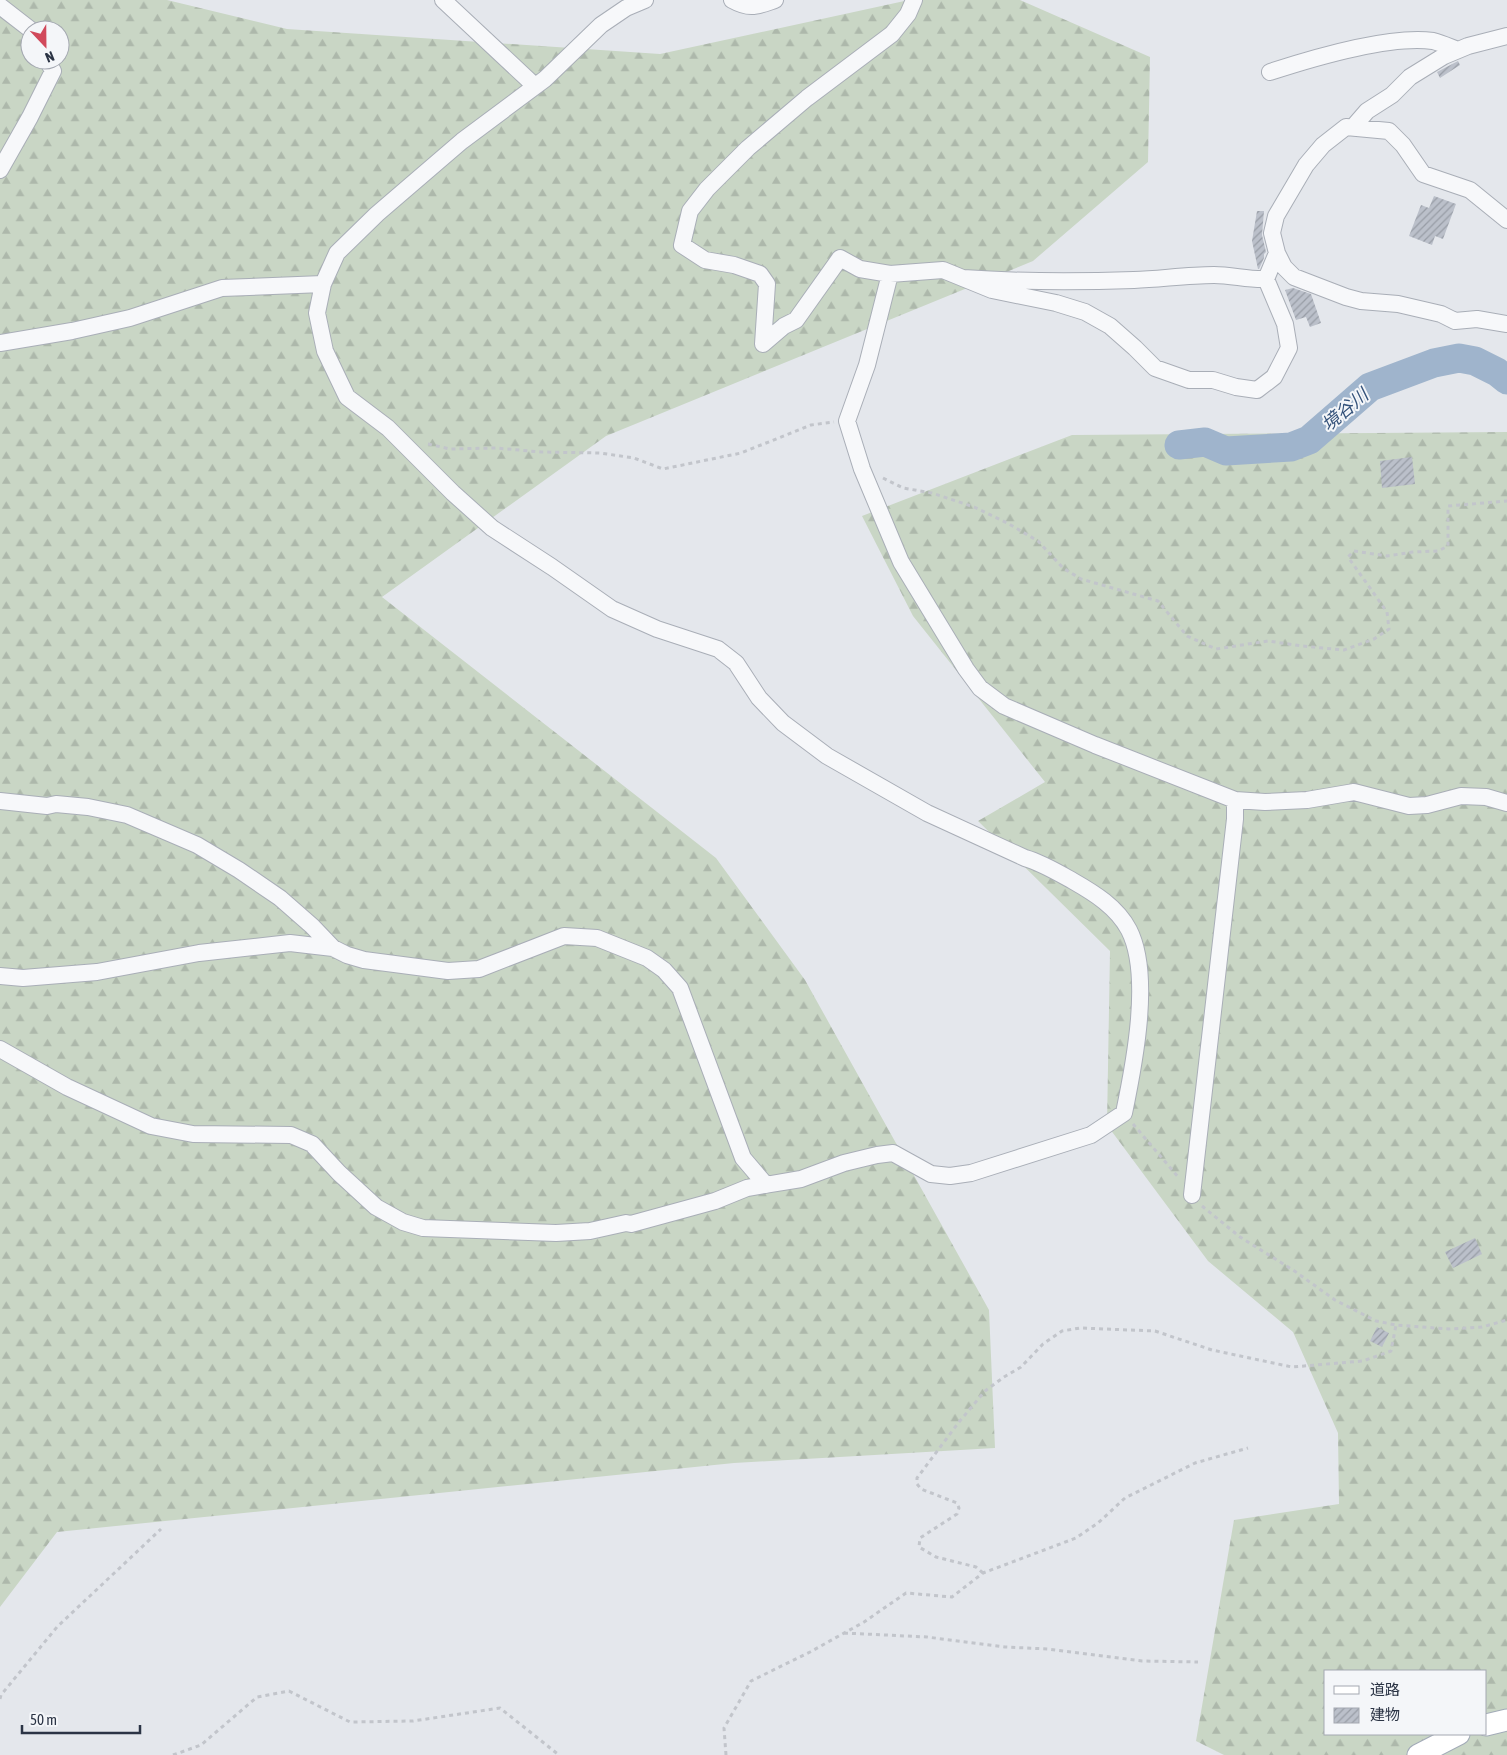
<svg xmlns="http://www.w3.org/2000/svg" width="1507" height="1755" font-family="'Asap Condensed','Noto Sans JP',sans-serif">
<defs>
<pattern id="forest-firs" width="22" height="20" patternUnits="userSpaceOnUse" patternTransform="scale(1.25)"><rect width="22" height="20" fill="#c9d6c5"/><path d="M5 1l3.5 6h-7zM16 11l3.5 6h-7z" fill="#adb8ab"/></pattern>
<pattern id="building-hatch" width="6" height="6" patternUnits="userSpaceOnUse" patternTransform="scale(1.25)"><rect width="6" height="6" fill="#bbc0ca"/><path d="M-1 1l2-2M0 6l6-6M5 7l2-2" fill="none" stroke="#989da6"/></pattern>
</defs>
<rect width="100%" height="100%" fill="#e4e7ec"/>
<!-- forest -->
<path fill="url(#forest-firs)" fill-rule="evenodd" d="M 0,0 L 167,0 L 287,29 L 660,54 L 909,0 L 1020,0 L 1150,57 L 1148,162 L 1033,261 L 606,436 L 382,597 L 716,858 L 805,980 L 989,1310 L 995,1448 L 734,1463 L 57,1532 L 0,1607 ZM 30,30 L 60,30 L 60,60 L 30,60 Z
M 1507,432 L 1507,1755 L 1224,1755 L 1196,1741 L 1234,1520 L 1339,1504 L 1338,1433 L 1293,1332 L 1208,1261 L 1107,1125 L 1110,951 L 978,821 L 1045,782 L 913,616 L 862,516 L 1072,435 ZM 1326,1671 L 1486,1671 L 1486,1734 L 1326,1734 Z"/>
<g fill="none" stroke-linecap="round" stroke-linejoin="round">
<!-- river -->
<path stroke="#9fb4cc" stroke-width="29" d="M 1179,445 L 1205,442 L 1226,451 L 1291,447 L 1309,440 L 1370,387 L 1434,363 L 1459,358 L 1475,361 L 1497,372 L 1507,380"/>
</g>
<!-- building -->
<path fill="url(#building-hatch)" d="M 1458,61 L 1460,65 L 1440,78 L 1437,72 Z
M 1434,196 L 1456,204 L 1443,239 L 1435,236 L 1432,245 L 1409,236 L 1421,205 L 1429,208 Z
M 1257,211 L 1264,211 L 1262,235 L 1266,252 L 1264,254 L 1264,258 L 1259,269 L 1258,269 L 1252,241 Z
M 1293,288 L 1311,294 L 1321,323 L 1310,327 L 1306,317 L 1296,320 L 1285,290 Z
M 1412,457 L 1415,484 L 1382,488 L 1380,461 Z
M 1475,1238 L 1482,1254 L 1453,1268 L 1445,1252 Z
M 1377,1327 L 1389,1333 L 1382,1347 L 1370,1341 Z"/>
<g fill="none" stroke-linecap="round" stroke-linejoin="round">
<!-- minor casing -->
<g stroke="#a9aeb7" stroke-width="18">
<path id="minor" d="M 443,0 L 535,86
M 732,0 C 750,10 757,6 775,0
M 914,0 L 908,14 L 892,34 L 807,98 L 748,148 L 707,189 L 690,211 L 682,245 L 705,260 L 734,265 L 760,274 L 767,284 L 763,344 L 784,326 L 796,320 L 840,258 L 860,269 L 890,274 L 867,365 L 847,421 L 862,469 L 901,562 L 966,669 L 980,688 L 1004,706 L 1095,745 L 1235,800 L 1265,802 L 1307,800 L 1354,792 L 1409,806 L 1427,805 L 1461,796 L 1486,797 L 1507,803
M 0,6 L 31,30
M 1270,72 C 1313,58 1390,35 1433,41 C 1441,43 1450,47 1458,50
M 1354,126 L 1367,111 L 1392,95 L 1410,77 L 1444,56 L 1468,46 L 1507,36
M 0,170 L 30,117 L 53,71 L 47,60
M 1277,253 L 1284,267 L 1294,277 L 1346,297 L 1361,301 L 1398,304 L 1441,314 L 1455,321 L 1477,319 L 1507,324
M 890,274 L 943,270 L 992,290 L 1056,303 L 1085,312 L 1110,326 L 1135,348 L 1155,368 L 1189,380 L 1213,380 L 1236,387 L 1257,390 L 1274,377 L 1289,348 L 1285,324 L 1266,279
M 963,278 C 1020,282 1077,282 1134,280 C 1161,279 1187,275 1214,275 C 1232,275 1249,280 1266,279 L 1277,253 L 1272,233 L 1276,216 L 1306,165 L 1323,145 L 1346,127 L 1389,131 L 1403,145 L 1423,174 L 1470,190 L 1507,220
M 0,343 L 72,331 L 130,318 L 222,288 L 323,284
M 0,801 L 47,806 L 56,804 L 88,807 L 127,815 L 197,845 L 239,870 L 280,898 L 312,926 L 333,948
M 0,976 L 23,978 L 97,972 L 199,953 L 290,943 L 333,948 L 347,955 L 364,960 L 448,971 L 479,969 L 564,936 L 597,938 L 647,958 L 664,970 L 680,988 L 743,1158 L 766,1185
M 0,1049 L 67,1087 L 151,1126 L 193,1134 L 291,1135 L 312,1144 L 339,1173 L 376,1207 L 403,1222 L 423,1228 L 556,1233 L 590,1231 L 626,1223 L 631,1224 L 715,1201 L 747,1188 L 801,1179 L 844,1163 L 877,1155 L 893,1153 L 931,1174 L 950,1176 L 971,1173 L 1091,1135 L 1124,1113 C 1134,1065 1152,975 1129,930 C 1117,907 1094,893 1073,881 C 1057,872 1042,863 1025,858 L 927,813 L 827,756 L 783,723 L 759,698 L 736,663 L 718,649 L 657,629 L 612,609 L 552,567 L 492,528 L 453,493 L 388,428 L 347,397 L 325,351 L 317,313 L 323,284 L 337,253 L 377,214 L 462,141 L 545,79 L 601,25 L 626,8 L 645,0
M 1192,1195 L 1235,819 L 1235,800"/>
</g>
<!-- major casing -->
<g stroke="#a3abb8" stroke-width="23">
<path id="major" d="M 1486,1725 L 1507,1720
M 1418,1755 L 1459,1734"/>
</g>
<!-- path -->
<path stroke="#c2c5cb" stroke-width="3" stroke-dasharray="4 4" stroke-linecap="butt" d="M 428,444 L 450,449 L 496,448 L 541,452 L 600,453 L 634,458 L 663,469 L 741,453 L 811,425 L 834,422
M 883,478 L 903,488 L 932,493 L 974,507 L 1009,524 L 1038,541 L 1063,568 L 1081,579 L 1158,601 L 1187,636 L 1216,649 L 1268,641 L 1302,646 L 1344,650 L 1374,639 L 1389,629 L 1387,612 L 1348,557 L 1354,551 L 1387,556 L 1413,552 L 1438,551 L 1448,546 L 1448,506 L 1507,501
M 1133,1124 L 1179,1178
M 1202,1206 L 1240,1237 L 1293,1270 L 1335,1300 L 1376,1321 L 1396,1325 L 1449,1329 L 1482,1327 L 1507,1320
M 983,1573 L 976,1567 L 936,1557 L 919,1547 L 920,1538 L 957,1514 L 959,1508 L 957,1503 L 921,1489 L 917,1484 L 917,1478 L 959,1422 L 985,1391 L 1004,1377 L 1021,1367 L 1043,1344 L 1062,1331 L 1080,1328 L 1155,1331 L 1212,1350 L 1292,1367 L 1363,1361 L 1391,1351 L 1396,1325
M 844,1633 L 927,1637 L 1005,1647 L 1048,1649 L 1142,1661 L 1198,1662
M 0,1699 L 1,1695 L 57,1627 L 161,1529
M 173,1755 L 201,1745 L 257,1697 L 289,1691 L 350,1722 L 413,1721 L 500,1708 L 559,1755
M 726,1755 L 724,1728 L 751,1681 L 810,1652 L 864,1622 L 906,1593 L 952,1597 L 983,1573 L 1076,1538 L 1098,1523 L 1125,1498 L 1195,1463 L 1248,1448"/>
<!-- minor -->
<use href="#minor" stroke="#f7f8fa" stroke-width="16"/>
<!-- major -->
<use href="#major" stroke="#fff" stroke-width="21"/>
</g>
<g text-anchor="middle" stroke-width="4" stroke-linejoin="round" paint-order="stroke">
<!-- water labels -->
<g font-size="18" font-style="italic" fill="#34527a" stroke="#f4f6f9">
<text transform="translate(1345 410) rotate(-40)" y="6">境谷川</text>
</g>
</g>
<!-- legend -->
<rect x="1324" y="1670" width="162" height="65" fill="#f4f6f9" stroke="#a4a8b1"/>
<rect x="1334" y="1686" width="25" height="8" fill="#ffffff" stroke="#a4a8b1"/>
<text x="1370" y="1695" font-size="15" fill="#2b3445">道路</text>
<rect x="1334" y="1708" width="25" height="15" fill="url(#building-hatch)" stroke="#a4a8b1"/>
<text x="1370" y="1720" font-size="15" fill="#2b3445">建物</text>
<!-- north arrow -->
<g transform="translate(45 45) rotate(158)"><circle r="24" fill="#f4f6f9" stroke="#a4a8b1"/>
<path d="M0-4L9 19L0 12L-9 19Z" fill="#d1495b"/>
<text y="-8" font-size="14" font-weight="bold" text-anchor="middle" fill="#2b3445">N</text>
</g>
<!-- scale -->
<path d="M22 1725v8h118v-8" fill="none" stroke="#2b3445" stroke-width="2.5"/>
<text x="30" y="1725" font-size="15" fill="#2b3445" stroke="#f4f6f9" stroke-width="4" paint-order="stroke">50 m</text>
</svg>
